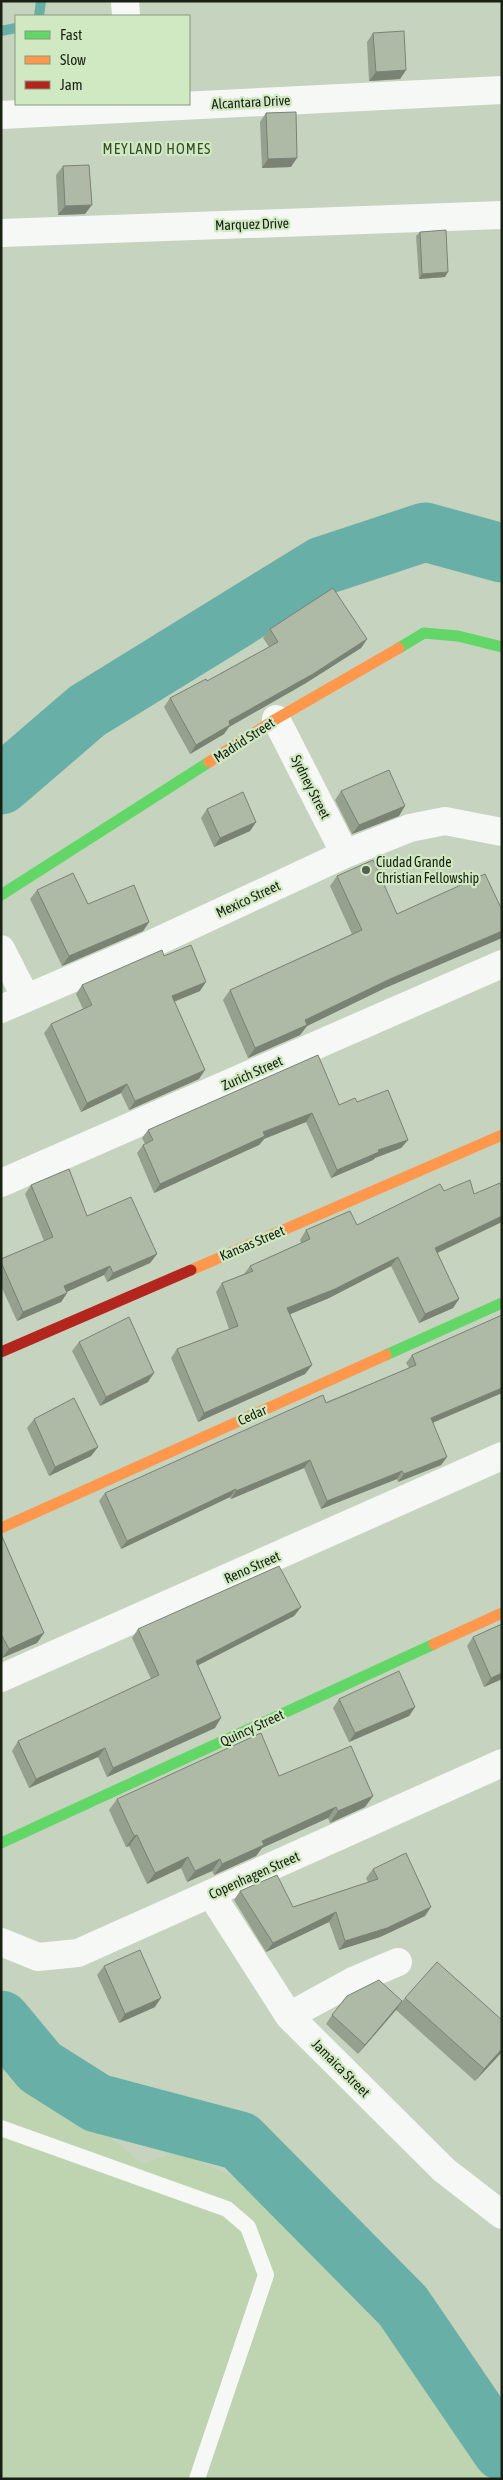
<svg xmlns="http://www.w3.org/2000/svg" width="503" height="2480" font-family="'Asap Condensed',sans-serif">
<rect width="100%" height="100%" fill="#c6d3be"/>
<!-- built -->
<path fill="#bed4b1" d="M 1,2048 L 143,2164 L 178,2151 L 261,2190 L 315,2246 L 502,2471 L 502,2479 L 1,2479 Z"/>
<g fill="none" stroke-linecap="round" stroke-linejoin="round">
<!-- stream -->
<path stroke="#68afa7" stroke-width="10" d="M 39,16 L 41,1
M 1,31 L 16,28"/>
<!-- river -->
<path stroke="#68afa7" stroke-width="59" d="M 1,785 L 87,711 L 322,566 L 425,532 L 502,553
M 1,2020 L 40,2067 L 97,2103 L 240,2141 L 403,2306 L 502,2451"/>
<!-- lane -->
<path stroke="#f6f8f5" stroke-width="16" d="M 1,2128 L 227,2209 L 248,2227 L 266,2275 L 197,2479"/>
<!-- street -->
<path stroke="#f6f8f5" stroke-width="28" d="M 125,1 L 126,16
M 1,115 L 502,90
M 1,233 L 502,215
M 276,719 L 345,854
M 1,949 L 26,998
M 1,1009 L 143,948 L 345,854 L 410,828 L 445,821 L 502,832
M 1,1183 L 502,964
M 1,1678 L 502,1456
M 211,1894 L 289,2016 L 444,2170 L 502,2215
M 1,1942 L 38,1957 L 78,1953 L 502,1763
M 289,2016 L 353,1981 L 398,1962"/>
<!-- fast -->
<path stroke="#63d668" stroke-width="11" d="M 399,648 L 424,633 L 458,636 L 502,647
M 1,895 L 209,762
M 386,1355 L 502,1303
M 1,1843 L 434,1644"/>
<!-- slow -->
<path stroke="#ff974d" stroke-width="11" d="M 209,762 L 276,719 L 399,648
M 191,1270 L 502,1135
M 1,1528 L 386,1355
M 434,1644 L 502,1613"/>
<!-- jam -->
<path stroke="#b3261e" stroke-width="11" d="M 1,1352 L 191,1270"/>
</g>
<!-- wall -->
<path fill="#96a08f" d="M 373,33 L 406,70 L 400,79 L 369,81 L 367,42 Z
M 266,113 L 291,167 L 262,168 L 260,122 Z
M 63,166 L 85,214 L 58,215 L 56,175 Z
M 420,232 L 445,277 L 419,279 L 416,236 Z
M 270,629 L 367,639 L 361,648 L 306,683 L 229,727 L 224,734 L 190,754 L 164,707 L 170,698 L 207,681 L 269,647 L 263,638 Z
M 341,791 L 399,816 L 352,834 L 335,800 Z
M 207,809 L 256,822 L 250,831 L 214,847 L 201,818 Z
M 373,860 L 383,989 L 307,1026 L 300,1035 L 248,1058 L 223,1000 L 230,990 L 352,934 L 330,886 L 337,876 Z
M 37,890 L 88,904 L 149,922 L 143,931 L 62,966 L 30,899 Z
M 164,956 L 200,991 L 174,1002 L 199,1079 L 129,1110 L 121,1093 L 81,1112 L 44,1033 L 51,1024 L 83,1009 L 76,994 L 82,985 Z
M 357,1102 L 408,1140 L 401,1148 L 375,1158 L 373,1160 L 331,1178 L 306,1122 L 264,1139 L 259,1145 L 154,1193 L 137,1153 L 143,1145 L 145,1144 L 142,1138 L 148,1130 Z
M 31,1185 L 87,1216 L 157,1254 L 150,1263 L 107,1282 L 104,1275 L 66,1292 L 67,1293 L 61,1302 L 17,1321 L 1,1286 L 1,1259 L 44,1241 L 25,1194 Z
M 357,1225 L 437,1253 L 459,1299 L 453,1308 L 419,1323 L 391,1266 L 329,1298 L 290,1314 L 312,1365 L 305,1374 L 198,1422 L 171,1358 L 177,1349 L 229,1329 L 216,1292 L 222,1283 L 244,1274 L 250,1266 L 301,1243 L 300,1240 L 306,1230 Z
M 79,1342 L 148,1382 L 100,1406 L 72,1351 Z
M 412,1355 L 502,1393 L 432,1423 L 447,1457 L 441,1465 L 398,1482 L 397,1479 L 321,1509 L 304,1468 L 231,1499 L 230,1497 L 121,1549 L 99,1501 L 105,1493 L 409,1368 L 406,1363 Z
M 34,1419 L 98,1447 L 91,1456 L 49,1476 L 27,1428 Z
M 1,1534 L 44,1633 L 37,1643 L 2,1658 L 1,1656 Z
M 301,1607 L 294,1616 L 198,1665 L 215,1728 L 107,1777 L 98,1757 L 29,1788 L 12,1751 L 18,1741 L 151,1679 L 132,1638 L 138,1629 Z
M 502,1624 L 502,1679 L 484,1687 L 467,1646 L 473,1637 Z
M 339,1699 L 415,1707 L 409,1716 L 349,1742 L 333,1708 Z
M 279,1776 L 373,1796 L 365,1807 L 330,1823 L 328,1818 L 262,1848 L 256,1856 L 214,1875 L 212,1871 L 187,1882 L 181,1868 L 147,1884 L 129,1846 L 126,1847 L 109,1810 L 117,1799 Z
M 373,1869 L 425,1916 L 380,1937 L 339,1950 L 329,1922 L 266,1952 L 234,1900 L 240,1891 L 293,1907 L 368,1882 L 366,1878 Z
M 104,1966 L 155,2007 L 119,2023 L 97,1975 Z
M 405,1998 L 502,2020 L 502,2052 L 475,2081 L 396,2010 L 358,2054 L 326,2024 L 332,2015 L 402,2001 Z"/>
<!-- shaded-wall -->
<path fill="#7a8274" d="M 406,70 L 400,79 L 369,81 L 376,72 Z
M 297,158 L 291,167 L 262,168 L 268,159 Z
M 92,205 L 85,214 L 58,215 L 65,206 Z
M 448,272 L 445,277 L 419,279 L 422,274 Z
M 367,639 L 361,648 L 306,683 L 229,727 L 224,734 L 190,754 L 196,745 L 229,721 Z
M 405,806 L 399,816 L 352,834 L 359,825 Z
M 256,822 L 250,831 L 214,847 L 220,838 Z
M 149,922 L 143,931 L 62,966 L 69,956 Z
M 502,931 L 502,938 L 383,989 L 307,1026 L 300,1035 L 248,1058 L 255,1048 L 305,1020 L 390,979 Z
M 206,982 L 200,991 L 165,1005 L 172,996 Z
M 205,1070 L 199,1079 L 129,1110 L 135,1101 Z
M 127,1084 L 121,1093 L 81,1112 L 87,1103 Z
M 312,1113 L 306,1122 L 264,1139 L 259,1145 L 154,1193 L 160,1184 L 263,1132 Z
M 408,1140 L 401,1148 L 375,1158 L 373,1160 L 331,1178 L 337,1170 L 378,1150 Z
M 502,1216 L 502,1222 L 429,1257 L 435,1248 Z
M 157,1254 L 150,1263 L 107,1282 L 113,1273 Z
M 398,1257 L 391,1266 L 329,1298 L 281,1318 L 287,1308 Z
M 110,1266 L 104,1275 L 58,1296 L 64,1286 Z
M 67,1293 L 61,1302 L 17,1321 L 23,1312 Z
M 459,1299 L 453,1308 L 419,1323 L 425,1314 Z
M 312,1365 L 305,1374 L 198,1422 L 204,1413 Z
M 154,1373 L 148,1382 L 100,1406 L 106,1397 Z
M 502,1388 L 502,1393 L 425,1426 L 431,1418 Z
M 98,1447 L 91,1456 L 49,1476 L 55,1467 Z
M 447,1457 L 441,1465 L 398,1482 L 404,1474 Z
M 310,1460 L 304,1468 L 231,1499 L 236,1491 Z
M 402,1471 L 397,1479 L 321,1509 L 327,1501 Z
M 236,1489 L 230,1497 L 121,1549 L 127,1541 Z
M 301,1607 L 294,1616 L 189,1670 L 196,1661 Z
M 44,1633 L 37,1643 L 2,1658 L 9,1649 Z
M 502,1673 L 502,1679 L 484,1687 L 491,1678 Z
M 415,1707 L 409,1716 L 349,1742 L 355,1733 Z
M 221,1718 L 215,1728 L 107,1777 L 113,1768 Z
M 105,1748 L 98,1757 L 29,1788 L 36,1779 Z
M 373,1796 L 365,1807 L 330,1823 L 338,1811 Z
M 336,1807 L 328,1818 L 262,1848 L 256,1856 L 214,1875 L 222,1864 L 262,1841 Z
M 137,1835 L 129,1846 L 126,1847 L 134,1836 Z
M 188,1857 L 181,1868 L 147,1884 L 155,1873 Z
M 220,1859 L 212,1871 L 187,1882 L 195,1871 Z
M 431,1907 L 425,1916 L 380,1937 L 339,1950 L 345,1941 Z
M 336,1912 L 329,1922 L 266,1952 L 273,1943 Z
M 161,1998 L 155,2007 L 119,2023 L 125,2014 Z
M 402,2001 L 396,2010 L 358,2054 L 365,2045 Z
M 502,2049 L 502,2052 L 475,2081 L 484,2069 Z"/>
<!-- building -->
<path fill="#aebaa6" stroke="#7a8274" d="M 404,31 L 406,70 L 376,72 L 373,33 Z
M 296,112 L 297,158 L 268,159 L 266,113 Z
M 89,165 L 92,205 L 65,206 L 63,166 Z
M 446,230 L 448,272 L 422,274 L 420,232 Z
M 333,588 L 367,639 L 313,674 L 229,721 L 230,725 L 196,745 L 170,698 L 206,679 L 207,681 L 278,642 L 270,629 Z
M 389,770 L 405,806 L 359,825 L 341,791 Z
M 243,792 L 256,822 L 220,838 L 207,809 Z
M 373,860 L 397,914 L 485,874 L 502,910 L 502,931 L 390,979 L 305,1020 L 307,1025 L 255,1048 L 230,990 L 362,930 L 337,876 Z
M 73,873 L 88,904 L 134,885 L 149,922 L 69,956 L 37,890 Z
M 191,945 L 206,982 L 172,996 L 205,1070 L 135,1101 L 127,1084 L 87,1103 L 51,1024 L 92,1005 L 82,985 L 162,950 L 164,956 Z
M 318,1055 L 339,1105 L 355,1098 L 357,1102 L 388,1090 L 408,1140 L 378,1150 L 379,1152 L 337,1170 L 312,1113 L 263,1132 L 265,1136 L 160,1184 L 143,1145 L 153,1140 L 148,1130 Z
M 69,1169 L 87,1216 L 131,1197 L 157,1254 L 113,1273 L 110,1266 L 64,1286 L 67,1293 L 23,1312 L 1,1262 L 1,1259 L 53,1237 L 31,1185 Z
M 470,1180 L 474,1194 L 500,1183 L 502,1189 L 502,1216 L 435,1248 L 459,1299 L 425,1314 L 398,1257 L 335,1289 L 287,1308 L 312,1365 L 204,1413 L 177,1349 L 238,1326 L 222,1283 L 253,1271 L 250,1266 L 310,1239 L 306,1230 L 350,1211 L 357,1225 L 440,1184 L 444,1191 Z
M 502,1315 L 502,1388 L 431,1418 L 447,1457 L 404,1474 L 402,1471 L 327,1501 L 310,1460 L 236,1491 L 236,1489 L 127,1541 L 105,1493 L 323,1395 L 326,1403 L 416,1365 L 412,1355 Z
M 129,1317 L 154,1373 L 106,1397 L 79,1342 Z
M 74,1398 L 98,1447 L 55,1467 L 34,1419 Z
M 1,1534 L 44,1633 L 9,1649 L 1,1634 Z
M 279,1566 L 301,1607 L 196,1661 L 221,1718 L 113,1768 L 105,1748 L 36,1779 L 18,1741 L 159,1675 L 138,1629 Z
M 502,1624 L 502,1673 L 491,1678 L 473,1637 Z
M 399,1671 L 415,1707 L 355,1733 L 339,1699 Z
M 261,1733 L 279,1776 L 351,1746 L 373,1796 L 338,1811 L 336,1807 L 262,1841 L 264,1845 L 222,1864 L 220,1859 L 195,1871 L 188,1857 L 155,1873 L 137,1835 L 134,1836 L 117,1799 Z
M 406,1853 L 431,1907 L 387,1928 L 345,1941 L 336,1912 L 273,1943 L 240,1891 L 277,1875 L 293,1907 L 378,1879 L 373,1869 Z
M 140,1950 L 161,1998 L 125,2014 L 104,1966 Z
M 437,1962 L 502,2020 L 502,2049 L 484,2069 L 405,1998 Z
M 379,1980 L 402,2001 L 365,2045 L 332,2015 L 347,1996 Z"/>
<!-- markers -->
<circle fill="#555f4f" stroke="#d1e9c2" stroke-width="2" cx="366" cy="870" r="5"/>
<g text-anchor="middle" stroke-width="4.5" stroke-linejoin="round" paint-order="stroke">
<!-- street labels -->
<g font-size="14" fill="#182113" stroke="#d1e9c2">
<text transform="translate(251 102) rotate(-3)" y="5">Alcantara Drive</text>
<text transform="translate(252 224) rotate(-2)" y="5">Marquez Drive</text>
<text transform="translate(244 740) rotate(-33)" y="5">Madrid Street</text>
<text transform="translate(311 787) rotate(63)" y="5">Sydney Street</text>
<text transform="translate(248 899) rotate(-25)" y="5">Mexico Street</text>
<text transform="translate(252 1073) rotate(-24)" y="5">Zurich Street</text>
<text transform="translate(252 1243) rotate(-23)" y="5">Kansas Street</text>
<text transform="translate(252 1415) rotate(-24)" y="5">Cedar</text>
<text transform="translate(252 1567) rotate(-24)" y="5">Reno Street</text>
<text transform="translate(252 1728) rotate(-25)" y="5">Quincy Street</text>
<text transform="translate(254 1875) rotate(-24)" y="5">Copenhagen Street</text>
<text transform="translate(341 2068) rotate(45)" y="5">Jamaica Street</text>
</g>
<!-- poi labels -->
<g font-size="14" fill="#182113" stroke="#d1e9c2" text-anchor="start">
<text x="376" y="867">Ciudad Grande<tspan x="376" dy="16">Christian Fellowship</tspan></text>
</g>
<!-- neighbourhood labels -->
<g font-size="15" letter-spacing="1" fill="#374b2a" stroke="#d1e9c2">
<text x="157" y="154">MEYLAND HOMES</text>
</g>
</g>
<!-- border -->
<rect width="503" height="2480" fill="none" stroke="#182113" stroke-width="5"/>
<!-- legend -->
<rect x="15" y="15" width="175" height="90" fill="#d1e9c2" stroke="#87997c"/>
<rect x="25" y="31" width="25" height="8" fill="#63d668" stroke="#87997c"/>
<text x="60" y="40" font-size="15" fill="#182113">Fast</text>
<rect x="25" y="56" width="25" height="8" fill="#ff974d" stroke="#87997c"/>
<text x="60" y="65" font-size="15" fill="#182113">Slow</text>
<rect x="25" y="81" width="25" height="8" fill="#b3261e" stroke="#87997c"/>
<text x="60" y="90" font-size="15" fill="#182113">Jam</text>
</svg>
